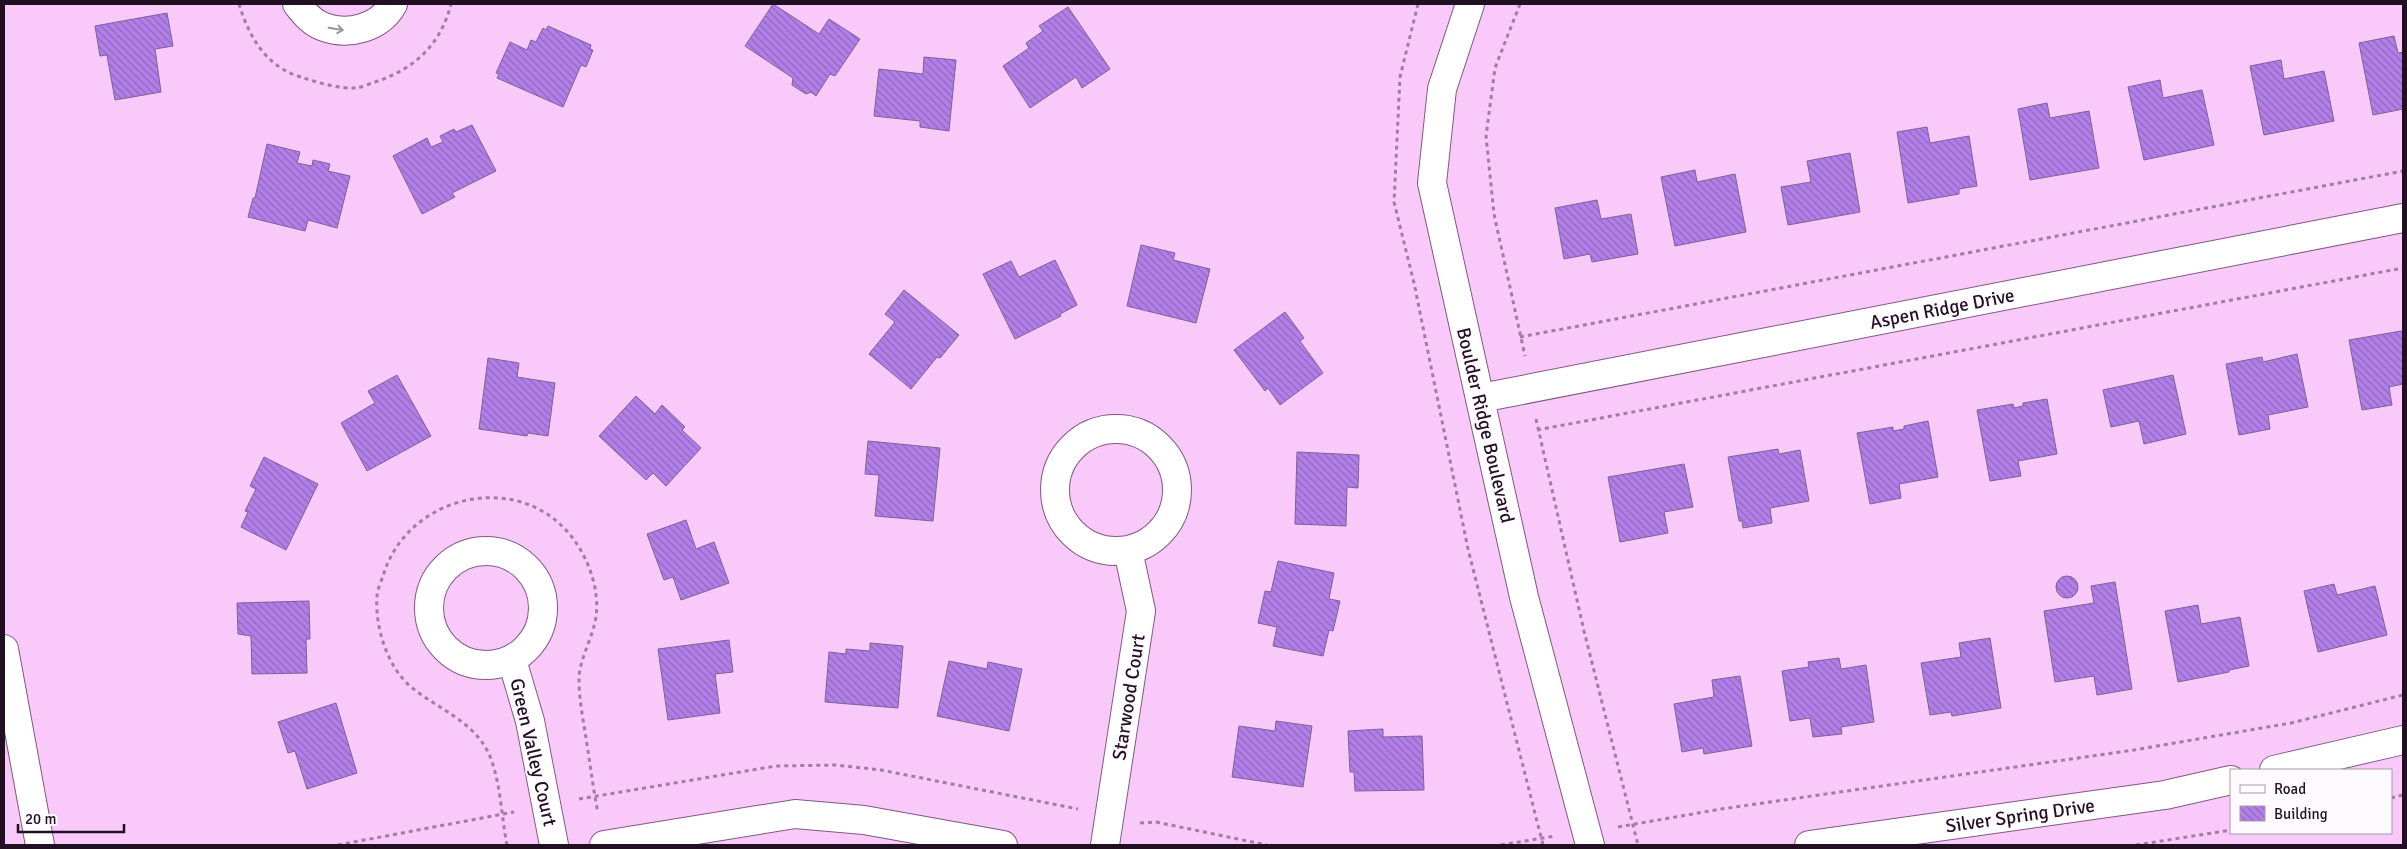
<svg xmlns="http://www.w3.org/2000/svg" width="2407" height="849" font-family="Signika,sans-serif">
<defs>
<pattern id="building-back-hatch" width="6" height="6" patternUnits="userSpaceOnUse" patternTransform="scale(1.25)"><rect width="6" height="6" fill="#b27fe8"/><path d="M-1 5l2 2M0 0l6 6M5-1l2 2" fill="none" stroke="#9067bc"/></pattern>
</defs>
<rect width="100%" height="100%" fill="#f8c9f9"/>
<!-- building -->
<path fill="url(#building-back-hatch)" stroke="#7a6296" d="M 773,4 L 819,34 L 829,19 L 860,39 L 835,76 L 830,74 L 816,96 L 811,92 L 806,94 L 792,85 L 793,78 L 745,46 Z
M 1068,7 L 1110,69 L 1082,88 L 1076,77 L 1030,108 L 1003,66 L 1029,48 L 1026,43 L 1043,31 L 1039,26 Z
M 167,13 L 173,46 L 155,49 L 161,92 L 115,100 L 107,55 L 100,56 L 95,26 Z
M 548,26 L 591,45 L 590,49 L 593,50 L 586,67 L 581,65 L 563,107 L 497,78 L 499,74 L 496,73 L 510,42 L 527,50 L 531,40 L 536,42 L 543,28 L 546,30 Z
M 2394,36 L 2398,53 L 2403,52 L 2403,109 L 2373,115 L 2359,43 Z
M 924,57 L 956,60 L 949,131 L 920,127 L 920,121 L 874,116 L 879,69 L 923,74 Z
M 2281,60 L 2284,79 L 2324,71 L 2334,121 L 2264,135 L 2250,66 Z
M 2160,80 L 2163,98 L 2202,90 L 2214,145 L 2144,160 L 2128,87 Z
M 2047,103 L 2050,118 L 2089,111 L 2099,168 L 2030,180 L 2018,109 Z
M 472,125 L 496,171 L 452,193 L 455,197 L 422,214 L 393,156 L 427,138 L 431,147 L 443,142 L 440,136 L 454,129 L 456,132 Z
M 1927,127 L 1930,143 L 1969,136 L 1977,186 L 1959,189 L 1959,194 L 1908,203 L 1897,132 Z
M 267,144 L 300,152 L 297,163 L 312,166 L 313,160 L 330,164 L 328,171 L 350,176 L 337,228 L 308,220 L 305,231 L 248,217 L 253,198 L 255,198 Z
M 1850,153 L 1860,212 L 1788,225 L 1781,187 L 1811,182 L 1807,161 Z
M 1695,170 L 1697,182 L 1735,174 L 1746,232 L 1675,246 L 1661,177 Z
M 1597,200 L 1601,219 L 1631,214 L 1638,254 L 1592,262 L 1590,254 L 1564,259 L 1555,208 Z
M 1141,245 L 1175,253 L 1173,260 L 1210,269 L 1196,323 L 1127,306 Z
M 1055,260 L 1077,305 L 1060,314 L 1061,316 L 1015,339 L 983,274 L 1011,261 L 1019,277 Z
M 904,290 L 959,335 L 940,358 L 937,357 L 911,389 L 869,354 L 895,322 L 885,314 Z
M 1285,312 L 1304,338 L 1300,341 L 1323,373 L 1280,405 L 1268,388 L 1265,391 L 1234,350 Z
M 2401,331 L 2403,334 L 2403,384 L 2389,387 L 2392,405 L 2362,410 L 2349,340 Z
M 2297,354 L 2308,407 L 2268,415 L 2270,429 L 2239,435 L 2226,364 L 2262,357 L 2263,362 Z
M 488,358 L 519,363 L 517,377 L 555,383 L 548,436 L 528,433 L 527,436 L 479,429 Z
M 397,375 L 431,436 L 367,471 L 341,423 L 375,403 L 368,391 Z
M 2173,375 L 2186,434 L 2144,444 L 2139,421 L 2111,427 L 2103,390 Z
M 636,396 L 655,414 L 662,405 L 685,427 L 682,430 L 701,448 L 666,486 L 653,473 L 646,480 L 599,436 Z
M 2047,399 L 2057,454 L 2018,461 L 2021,476 L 1990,481 L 1977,410 L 2013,404 L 2014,408 L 2023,406 L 2023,403 Z
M 1928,421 L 1938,477 L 1899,484 L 1901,498 L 1870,504 L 1857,433 L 1893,427 L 1893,431 L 1904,429 L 1904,426 Z
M 868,441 L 940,448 L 933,521 L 875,516 L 879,475 L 865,474 Z
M 1778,449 L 1779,454 L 1800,450 L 1809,501 L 1770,508 L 1772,523 L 1743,528 L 1742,521 L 1739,521 L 1728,457 Z
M 1297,452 L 1359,455 L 1358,488 L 1347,487 L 1346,526 L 1295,524 Z
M 264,457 L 318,484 L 286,550 L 241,527 L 248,512 L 245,511 L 256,489 L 250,486 Z
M 1684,464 L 1693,507 L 1664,512 L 1668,533 L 1620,542 L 1608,477 Z
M 686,520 L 696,549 L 714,542 L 729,583 L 681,600 L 673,577 L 664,580 L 647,534 Z
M 1278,561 L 1334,573 L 1329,599 L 1340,601 L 1333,631 L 1329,630 L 1323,656 L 1273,646 L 1277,627 L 1258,623 L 1265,591 L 1271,592 Z
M2056 587a11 11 0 1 1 22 0a11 11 0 1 1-22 0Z
M 2115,582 L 2132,689 L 2097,695 L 2094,676 L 2055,682 L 2044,611 L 2094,603 L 2091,586 Z
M 2334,584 L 2337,595 L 2375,586 L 2387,635 L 2318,652 L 2304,591 Z
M 309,601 L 310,639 L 306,639 L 307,673 L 252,674 L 251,636 L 238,634 L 237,603 Z
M 2198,605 L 2201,624 L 2240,617 L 2249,666 L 2229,670 L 2229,672 L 2178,682 L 2165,611 Z
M 1990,638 L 2001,708 L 1952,716 L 1951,712 L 1930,715 L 1921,663 L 1961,657 L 1959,643 Z
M 729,640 L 733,672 L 715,674 L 720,713 L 668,720 L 658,649 Z
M 870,643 L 903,646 L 898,708 L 825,702 L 829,652 L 846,654 L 846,649 L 870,651 Z
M 1839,658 L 1841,669 L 1866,665 L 1874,722 L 1841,727 L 1842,734 L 1813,737 L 1810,718 L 1790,721 L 1782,671 L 1809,667 L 1808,662 Z
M 949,661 L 987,669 L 988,662 L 1022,669 L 1009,731 L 937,716 Z
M 1740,676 L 1752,746 L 1704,754 L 1703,748 L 1682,752 L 1674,704 L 1714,697 L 1712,680 Z
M 336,703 L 357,773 L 307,789 L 295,751 L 288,753 L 278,722 Z
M 1276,721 L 1312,726 L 1303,787 L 1232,777 L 1239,726 L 1275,731 Z
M 1383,729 L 1383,737 L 1422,736 L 1424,790 L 1355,791 L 1354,772 L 1350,772 L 1348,731 Z"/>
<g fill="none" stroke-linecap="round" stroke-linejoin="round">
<!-- minor casing -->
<g stroke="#815883" stroke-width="30">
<path id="minor" d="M 297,4 C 304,13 312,23 324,27 C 348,36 380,28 393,4
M 1470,4 L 1442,89 L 1432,183 L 1524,597 L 1590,845
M 1481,398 L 2403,218
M1055 490a61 61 0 1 1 122 0a61 61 0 1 1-122 0Z
M429 608a57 57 0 1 1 114 0a57 57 0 1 1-114 0Z
M 4,649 L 40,845
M 512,660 L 530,721 L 554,845
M 2274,770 L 2403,740
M 604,845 L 795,814 L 864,820 L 1003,845
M 1105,845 L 1141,611 L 1128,550
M 1809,845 L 2165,795 L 2231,780"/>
</g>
<!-- path -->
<path stroke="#a07da1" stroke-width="3" stroke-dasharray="4 4" stroke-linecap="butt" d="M 239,4 C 247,30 260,57 286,71 C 291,74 298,76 304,78 C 319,83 340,89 357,88 C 362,87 369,84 375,82 C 415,69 441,44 451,4
M 1418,4 L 1400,77 L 1394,202 L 1414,283 L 1468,549 L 1543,845
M 1520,4 L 1495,68 L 1486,136 L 1494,214 L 1525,356
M 1520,337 L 2403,171
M 1536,419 L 1584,631 L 1638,845
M 1537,430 L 2403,268
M 2391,798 L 2403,795
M 579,799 L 776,766 L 836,765 L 881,770 L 1078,809
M 1140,823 L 1156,822 L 1267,845
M 1618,827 L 1721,809 L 2134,750 L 2291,723 L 2403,695
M 338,845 L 514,812
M 507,845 C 501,815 501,782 489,754 C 473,720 437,709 410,686 C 387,666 375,627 377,597 C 377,589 382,580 384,573 C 408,498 510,471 565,529 C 587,552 602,591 595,622 C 591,641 579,661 579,679 C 579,699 583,719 586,738 C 590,763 593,788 598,813
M 1501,845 L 1555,836
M 2136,845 L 2231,830"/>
<!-- minor -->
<use href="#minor" stroke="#fff" stroke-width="28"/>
</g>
<!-- one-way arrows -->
<defs><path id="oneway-shaft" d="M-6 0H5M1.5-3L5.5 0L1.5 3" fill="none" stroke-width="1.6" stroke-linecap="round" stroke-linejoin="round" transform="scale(1.25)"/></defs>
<use stroke="#9b939b" href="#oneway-shaft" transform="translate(336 29) rotate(10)"/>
<g text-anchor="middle" stroke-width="4" stroke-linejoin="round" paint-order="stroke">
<!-- street labels -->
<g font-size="19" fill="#201021" stroke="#fffaff">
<text transform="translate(1942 308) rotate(-11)" y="7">Aspen Ridge Drive</text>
<text transform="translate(1486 425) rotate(77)" y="7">Boulder Ridge Boulevard</text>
<text transform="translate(1128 697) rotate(-81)" y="7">Starwood Court</text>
<text transform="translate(534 752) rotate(77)" y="7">Green Valley Court</text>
<text transform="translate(2020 815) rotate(-8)" y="7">Silver Spring Drive</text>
</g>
</g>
<!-- border -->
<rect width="2407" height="849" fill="none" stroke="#201021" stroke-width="10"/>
<!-- legend -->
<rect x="2230" y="769" width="162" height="65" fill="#fffaff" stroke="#a69ca6"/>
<rect x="2240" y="785" width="25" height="8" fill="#ffffff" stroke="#a69ca6"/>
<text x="2274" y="794" font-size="15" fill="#201021">Road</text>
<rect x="2240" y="806" width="25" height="15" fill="url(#building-back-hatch)" stroke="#a69ca6"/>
<text x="2274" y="819" font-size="15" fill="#201021">Building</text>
<!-- scale -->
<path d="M18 824v8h106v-8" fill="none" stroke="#201021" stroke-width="2.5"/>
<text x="25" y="824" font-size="15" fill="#201021" stroke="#fffaff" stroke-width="4" paint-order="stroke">20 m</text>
</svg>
